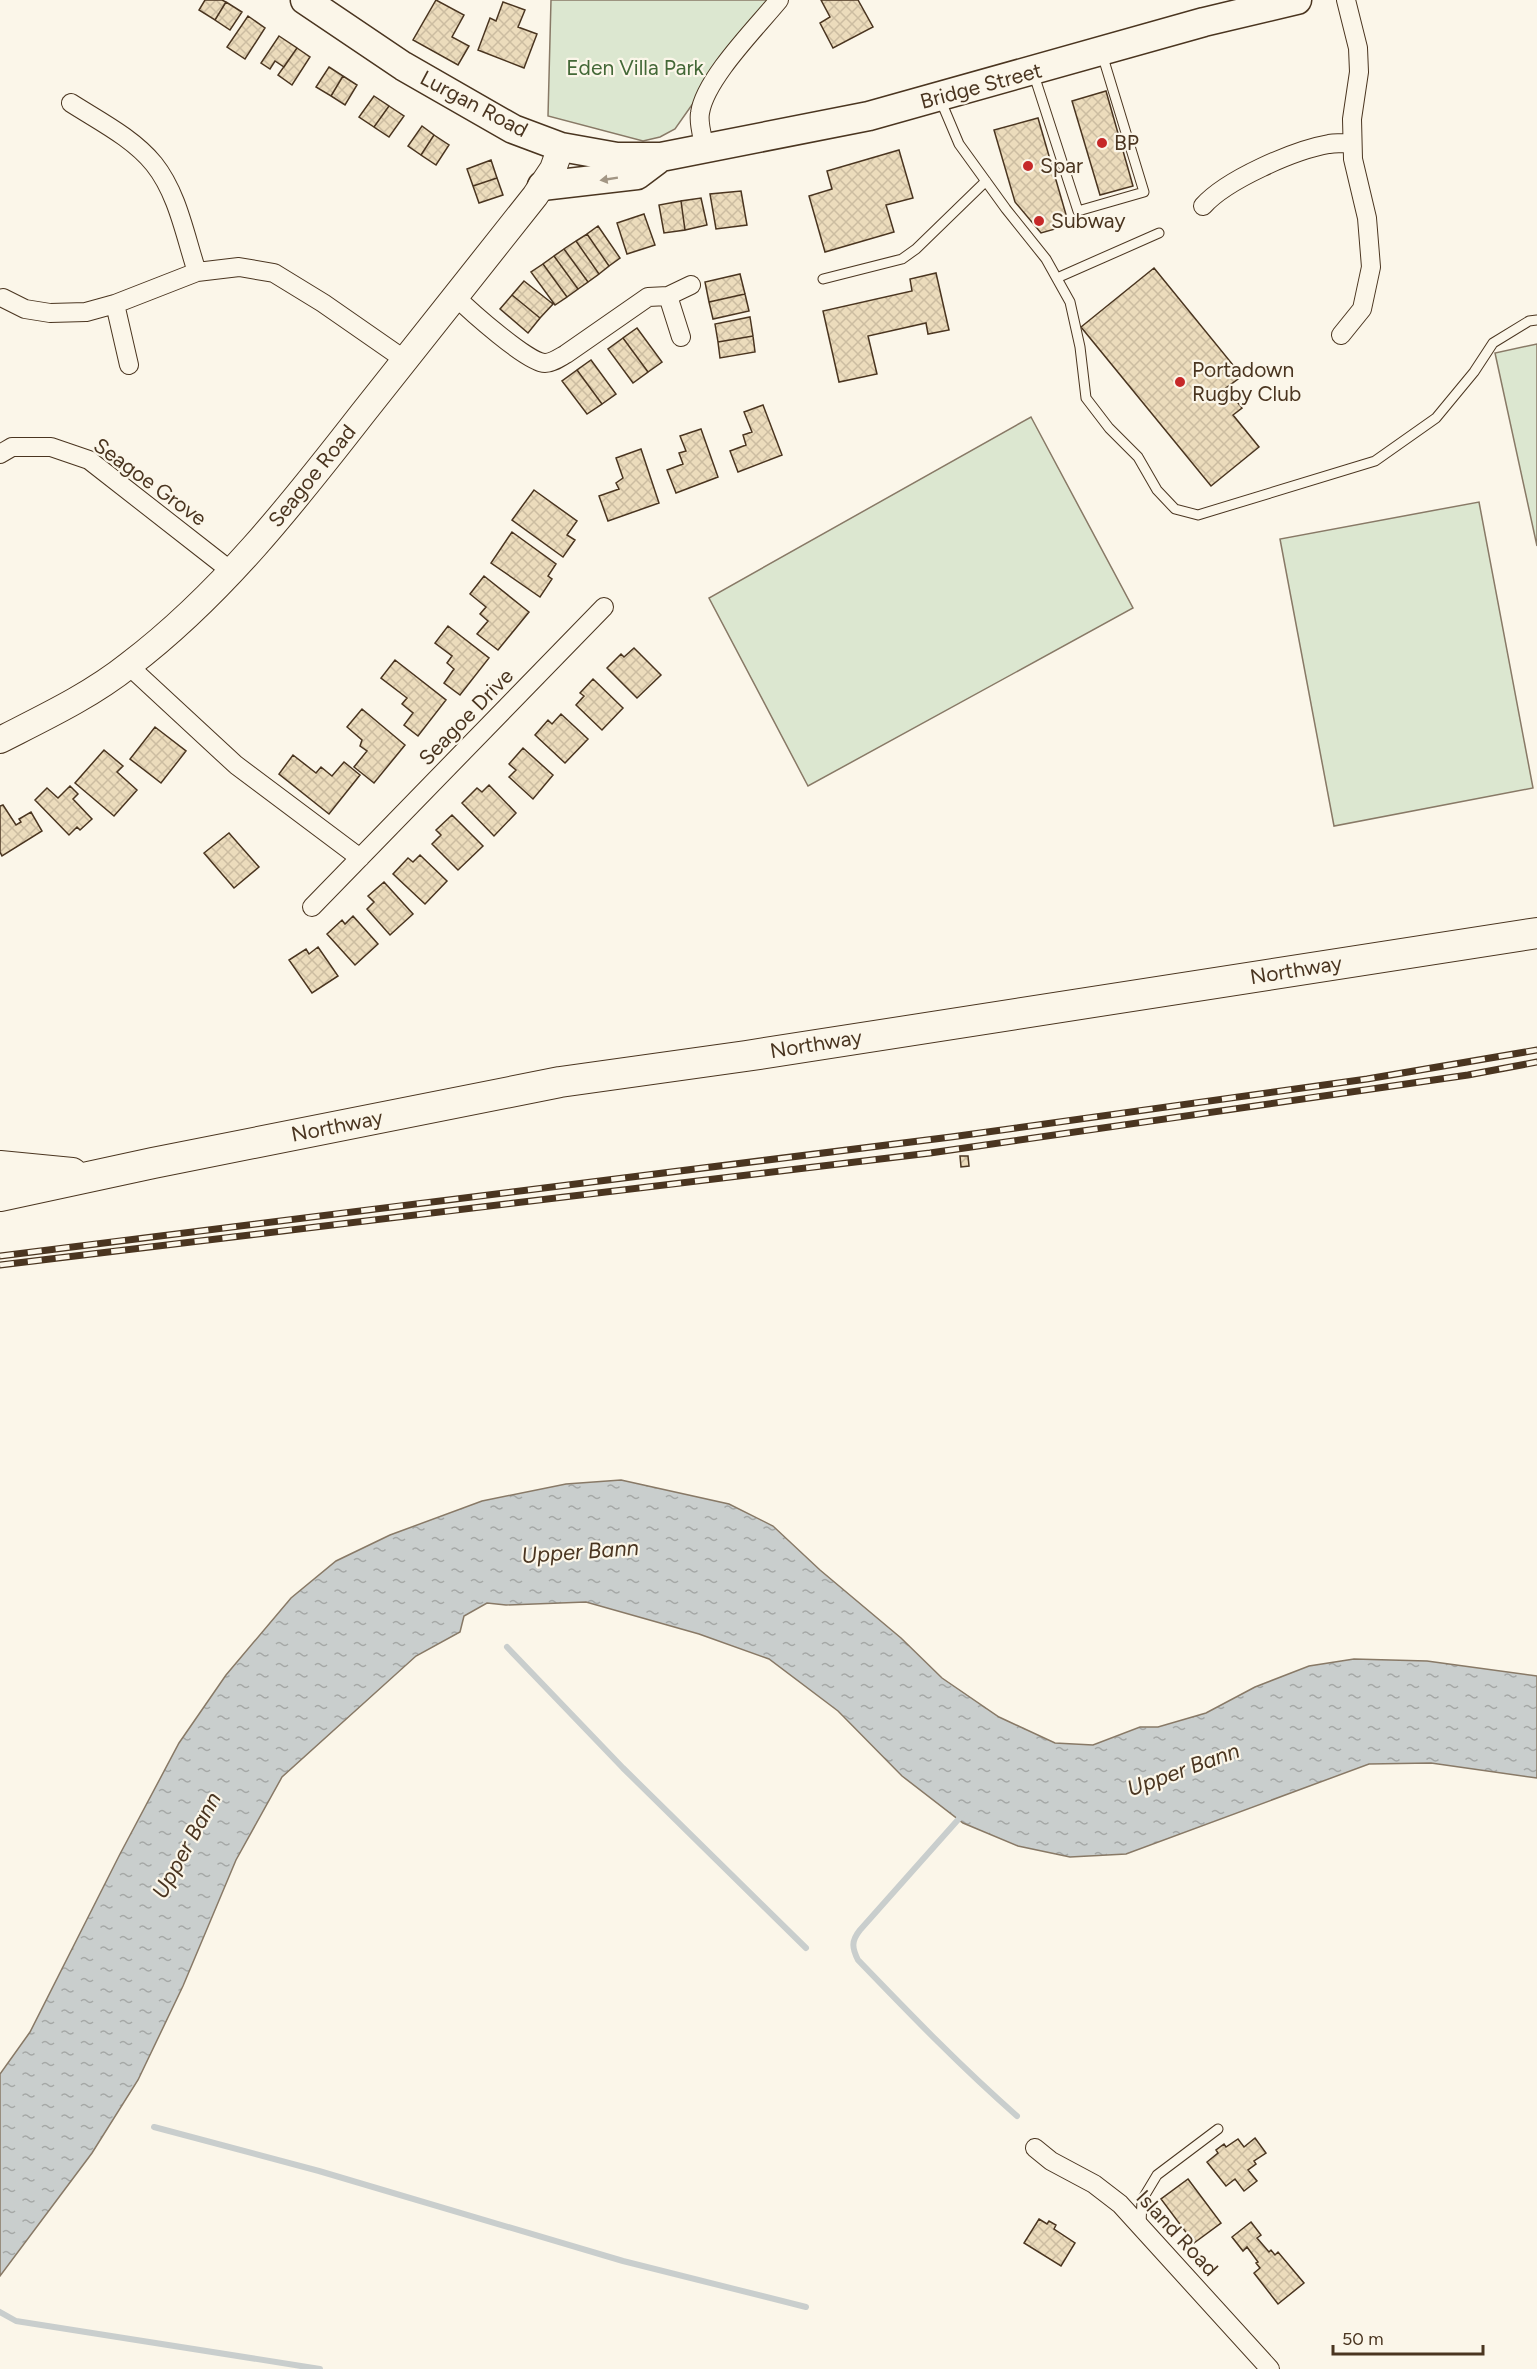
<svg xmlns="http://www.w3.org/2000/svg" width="1537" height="2369" font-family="Figtree,sans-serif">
<defs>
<pattern id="water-ripples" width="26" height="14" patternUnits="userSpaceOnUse" patternTransform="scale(1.5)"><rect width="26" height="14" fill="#c9cecd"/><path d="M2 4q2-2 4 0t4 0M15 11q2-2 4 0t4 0" fill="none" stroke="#a5a8a6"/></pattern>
<pattern id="building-cross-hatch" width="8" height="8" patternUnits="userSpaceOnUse" patternTransform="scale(1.5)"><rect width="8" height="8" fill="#ecdcbc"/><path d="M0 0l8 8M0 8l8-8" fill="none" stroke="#ccbda1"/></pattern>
</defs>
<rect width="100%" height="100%" fill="#fbf6e9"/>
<!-- green -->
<path fill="#dce7d0" stroke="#887966" stroke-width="1.5" d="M 551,0 L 779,0 L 701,92 L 675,129 L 660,137 L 643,141 L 548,116 Z
M 1537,344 L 1537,546 L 1495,353 Z
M 1031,417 L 1133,608 L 808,786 L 709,598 Z
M 1479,502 L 1533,788 L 1334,826 L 1280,539 Z"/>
<!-- water -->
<path fill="url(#water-ripples)" stroke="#887966" stroke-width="1.5" d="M 621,1480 L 729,1504 L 773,1526 L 820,1570 L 901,1638 L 942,1678 L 999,1717 L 1055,1743 L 1093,1745 L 1140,1727 L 1158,1727 L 1206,1713 L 1255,1687 L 1309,1666 L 1354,1659 L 1427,1661 L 1537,1676 L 1537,1778 L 1431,1763 L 1369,1764 L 1126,1854 L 1070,1857 L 1018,1846 L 963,1823 L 902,1776 L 838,1711 L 769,1659 L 699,1634 L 586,1602 L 506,1605 L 487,1603 L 464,1616 L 460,1632 L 416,1656 L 282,1777 L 236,1860 L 183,1986 L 138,2080 L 92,2153 L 0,2276 L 0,2074 L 30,2032 L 120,1854 L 179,1743 L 226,1675 L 291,1598 L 336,1561 L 390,1535 L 482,1501 L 566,1484 Z"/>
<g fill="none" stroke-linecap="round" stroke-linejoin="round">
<!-- stream -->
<path stroke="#c9cecd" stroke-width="6" d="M 507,1647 L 623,1768 L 806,1948
M 964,1813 L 860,1930 C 851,1941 852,1948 858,1960 C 910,2014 961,2067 1017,2116
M 154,2127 L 319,2171 L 623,2261 L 806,2307
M 0,2312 L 16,2321 L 320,2369"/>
</g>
<!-- building -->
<path fill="url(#building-cross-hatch)" stroke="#4a3520" stroke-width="1.5" d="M 205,0 L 222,0 L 226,2 L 215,20 L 199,10 Z
M 436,0 L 464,15 L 452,37 L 469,46 L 458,65 L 413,40 Z
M 821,0 L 858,0 L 873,27 L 833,48 L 820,23 L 830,17 Z
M 226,2 L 242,12 L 230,30 L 215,20 Z
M 503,2 L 525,10 L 518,27 L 537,34 L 524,68 L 478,50 L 490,18 L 496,21 Z
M 248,16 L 265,28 L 245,59 L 227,47 Z
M 279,36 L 297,48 L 284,67 L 275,61 L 270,69 L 261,63 Z
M 297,48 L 310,57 L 292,85 L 278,75 Z
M 329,67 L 343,76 L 331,96 L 316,87 Z
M 343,76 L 357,85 L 345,105 L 331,96 Z
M 1106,91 L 1133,186 L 1100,195 L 1072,101 Z
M 374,96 L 389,106 L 374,127 L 359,117 Z
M 389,106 L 404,116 L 389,137 L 374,127 Z
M 1038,118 L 1069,225 L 1041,233 L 1015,202 L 994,130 Z
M 422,126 L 434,135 L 421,155 L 408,146 Z
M 434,135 L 449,145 L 436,165 L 421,155 Z
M 899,150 L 913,198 L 886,205 L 894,232 L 825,252 L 809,196 L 832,189 L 827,171 Z
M 491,160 L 497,178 L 473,186 L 467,169 Z
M 497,178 L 503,195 L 479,203 L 473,186 Z
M 741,191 L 747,225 L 716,229 L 710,194 Z
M 701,198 L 707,225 L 685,230 L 681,201 Z
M 681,201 L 685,230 L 664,233 L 659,205 Z
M 644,214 L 655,245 L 627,254 L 617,223 Z
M 598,226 L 620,258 L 609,266 L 587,234 Z
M 587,234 L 609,266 L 599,274 L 576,241 Z
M 576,241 L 599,274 L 588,282 L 564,249 Z
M 564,249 L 588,282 L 578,289 L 554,256 Z
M 554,256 L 578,289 L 567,297 L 543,264 Z
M 543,264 L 567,297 L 555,305 L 531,272 Z
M 1154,268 L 1242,376 L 1226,388 L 1242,408 L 1233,415 L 1259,447 L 1211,486 L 1081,327 Z
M 936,273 L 949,330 L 928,334 L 926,323 L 868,336 L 877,374 L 839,382 L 823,311 L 912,291 L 910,279 Z
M 740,274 L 745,294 L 709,302 L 705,282 Z
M 524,281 L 553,304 L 540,318 L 512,295 Z
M 745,294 L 749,311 L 713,319 L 709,302 Z
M 512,295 L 540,318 L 528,333 L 500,309 Z
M 750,317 L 753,336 L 718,342 L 715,324 Z
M 637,328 L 662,362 L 648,372 L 623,338 Z
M 753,336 L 755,352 L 720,358 L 718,342 Z
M 623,338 L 648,372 L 633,383 L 608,349 Z
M 591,360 L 616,394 L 602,404 L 577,370 Z
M 577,370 L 602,404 L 587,414 L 562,381 Z
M 763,405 L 782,455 L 738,472 L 730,451 L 746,445 L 743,435 L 752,432 L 744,412 Z
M 701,429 L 718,477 L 676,493 L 667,470 L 683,464 L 679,453 L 686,451 L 680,436 Z
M 641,449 L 659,503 L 608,521 L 599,496 L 619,489 L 616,483 L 623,478 L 616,458 Z
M 534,490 L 577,521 L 567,535 L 575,540 L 563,557 L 512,520 Z
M 512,532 L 556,564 L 548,576 L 552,579 L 540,597 L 491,563 Z
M 484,576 L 529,612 L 498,650 L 477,634 L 488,621 L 480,614 L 486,607 L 470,594 Z
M 448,626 L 489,658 L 460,695 L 444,683 L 454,669 L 447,663 L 452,656 L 435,643 Z
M 634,648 L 661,675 L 637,698 L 607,668 L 621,654 L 624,657 Z
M 395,660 L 446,700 L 418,736 L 404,725 L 413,713 L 402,704 L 407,698 L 381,678 Z
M 593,679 L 623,708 L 602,730 L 576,705 L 584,696 L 580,693 Z
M 362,709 L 405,745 L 374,783 L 354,767 L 367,751 L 360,746 L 362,740 L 347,727 Z
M 561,714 L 588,739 L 565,763 L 535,735 L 548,720 L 552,724 Z
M 155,727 L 186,751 L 161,783 L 130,759 Z
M 523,748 L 553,775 L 533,799 L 509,777 L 516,770 L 509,764 Z
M 104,750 L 123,766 L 117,772 L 137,790 L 114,816 L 75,783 Z
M 293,755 L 316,773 L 321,767 L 332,776 L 344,762 L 360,775 L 329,814 L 279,774 Z
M 489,785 L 516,813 L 494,836 L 462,803 L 477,788 L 482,792 Z
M 70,786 L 78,794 L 73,799 L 92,819 L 80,830 L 77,827 L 69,835 L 35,800 L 47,788 L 58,798 Z
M 3,805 L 16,825 L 21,822 L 19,819 L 31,812 L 42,831 L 2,856 L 0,852 L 0,806 Z
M 452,815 L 483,846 L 458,870 L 432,844 L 441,835 L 436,830 Z
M 229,833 L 259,867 L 234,888 L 204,853 Z
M 420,855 L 447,881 L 425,904 L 393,874 L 408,858 L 413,862 Z
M 384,882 L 413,914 L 390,935 L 367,909 L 374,902 L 368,896 Z
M 353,916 L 378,944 L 355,965 L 327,934 L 342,920 L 345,924 Z
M 318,947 L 338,976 L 312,993 L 289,960 L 306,949 L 309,954 Z
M 960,1156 L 968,1156 L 969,1166 L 961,1167 Z
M 1255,2138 L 1266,2153 L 1254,2161 L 1256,2164 L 1248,2170 L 1257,2181 L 1244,2191 L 1235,2179 L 1226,2186 L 1207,2162 L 1218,2153 L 1216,2150 L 1224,2144 L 1226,2147 L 1238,2139 L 1244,2147 Z
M 1188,2179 L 1221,2223 L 1194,2243 L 1161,2199 Z
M 1039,2219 L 1047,2224 L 1049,2221 L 1056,2225 L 1054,2229 L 1075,2243 L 1061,2266 L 1024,2243 Z
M 1251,2222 L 1261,2235 L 1257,2238 L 1269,2252 L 1271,2250 L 1275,2255 L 1278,2252 L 1304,2283 L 1278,2304 L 1254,2273 L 1260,2268 L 1256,2263 L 1258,2262 L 1247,2247 L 1243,2251 L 1232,2237 Z"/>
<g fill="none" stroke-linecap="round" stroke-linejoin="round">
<!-- service casing -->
<g stroke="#4a3520" stroke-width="11">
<path id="service" d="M 1033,72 L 1078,211 L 1144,192 L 1102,54
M 940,99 L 959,144 L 1006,209 L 1046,259 L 1070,302 L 1080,347 L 1086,398 L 1109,428 L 1138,457 L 1157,490 L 1175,509 L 1198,515 L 1375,461 L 1436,418 L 1474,372 L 1493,343 L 1529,321 L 1537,320
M 1057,278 L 1159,233
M 823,279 L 902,259 L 916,249 L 986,181
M 1141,2224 L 1142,2200 L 1157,2175 L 1218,2129"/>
</g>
<!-- minor casing -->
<g stroke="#4a3520" stroke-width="20">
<path id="minor" d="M 71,103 C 99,121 133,138 154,164 C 178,194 185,236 197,272
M 705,149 C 703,138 698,124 700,113 C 705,79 756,28 779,0
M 1203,206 C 1226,180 1294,150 1329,144 C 1336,143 1344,143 1352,143
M 455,296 C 469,310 528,363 545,363 C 552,363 559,358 566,354 L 648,297 L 668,296 L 691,285
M 668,296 L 681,337
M 3,298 L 25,309 L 50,313 L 86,312 L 115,304 L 197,272 L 239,267 L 274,273 L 323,303 L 405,360
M 115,304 L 129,365
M 1341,335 L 1362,309 L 1371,267 L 1367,218 L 1353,159 L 1352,119 L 1359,72 L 1358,48 L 1346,0
M 0,454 L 12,447 L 51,447 L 89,460 L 231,571
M 129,666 L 236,765 L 360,858
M 312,907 L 604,607
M 1035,2148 L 1051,2161 L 1094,2184 L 1120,2204 L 1270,2369"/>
</g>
<!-- secondary casing -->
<g stroke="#4a3520" stroke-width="28">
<path id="secondary" d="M 0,740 C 45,717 90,696 129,665 C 221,595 293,503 363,413 C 420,340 478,268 535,196 L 553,169 L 561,147"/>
</g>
<!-- primary casing -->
<g stroke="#4a3520" stroke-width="31">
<path id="primary" d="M 305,0 L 403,66 L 513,129 L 561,147 L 617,157 L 661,157 L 869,116 L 1204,22 L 1297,0
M 542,186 L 637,175 L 657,160"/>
</g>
<!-- trunk casing -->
<g stroke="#4a3520" stroke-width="32">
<path id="trunk" d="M 0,1166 L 72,1173
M 0,1196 L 153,1163 L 560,1082 L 746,1056 L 1537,933"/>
</g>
<!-- service -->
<use href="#service" stroke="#fbf6e9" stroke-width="9"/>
<!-- minor -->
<use href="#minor" stroke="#fbf6e9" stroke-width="18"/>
<!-- secondary -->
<use href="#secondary" stroke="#fbf6e9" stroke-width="26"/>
<!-- primary -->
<use href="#primary" stroke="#fbf6e9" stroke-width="28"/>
<!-- trunk -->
<use href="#trunk" stroke="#fbf6e9" stroke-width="30"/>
<!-- rail casing -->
<g stroke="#4a3520" stroke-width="7">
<path id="rail" d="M 0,1256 L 951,1137 L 1367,1079 L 1537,1050
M 0,1265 L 930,1153 L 1468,1075 L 1537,1062"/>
</g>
<!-- rail -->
<use href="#rail" stroke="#fbf6e9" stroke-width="4.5" stroke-dasharray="14" stroke-linecap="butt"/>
</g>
<!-- one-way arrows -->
<defs><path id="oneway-solid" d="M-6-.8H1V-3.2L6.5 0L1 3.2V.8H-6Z" transform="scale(1.5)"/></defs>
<use fill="#a29684" href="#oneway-solid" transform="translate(609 179) rotate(171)"/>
<!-- markers -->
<g fill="#c62828" stroke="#fbf6e9" stroke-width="2">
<circle cx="1102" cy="143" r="6"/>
<circle cx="1028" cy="166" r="6"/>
<circle cx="1039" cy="221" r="6"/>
<circle cx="1180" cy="382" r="6"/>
</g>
<g text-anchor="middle" stroke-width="4.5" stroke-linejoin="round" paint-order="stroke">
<!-- park labels -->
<g font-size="21" fill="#436837" stroke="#fbf6e9">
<text x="635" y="75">Eden Villa Park</text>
</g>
<!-- street labels -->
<g font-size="21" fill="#4a3520" stroke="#fbf6e9">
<text transform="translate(981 86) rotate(-15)" y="7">Bridge Street</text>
<text transform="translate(474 104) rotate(28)" y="7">Lurgan Road</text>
<text transform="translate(312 476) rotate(-51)" y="7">Seagoe Road</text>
<text transform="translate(150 482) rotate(36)" y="7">Seagoe Grove</text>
<text transform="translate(466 717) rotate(-46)" y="7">Seagoe Drive</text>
<text transform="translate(1296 970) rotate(-9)" y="7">Northway</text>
<text transform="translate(816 1044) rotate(-9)" y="7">Northway</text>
<text transform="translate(337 1126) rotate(-11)" y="7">Northway</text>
<text transform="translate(1177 2233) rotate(47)" y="7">Island Road</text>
</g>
<!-- poi labels -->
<g font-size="21" fill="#4a3520" stroke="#fbf6e9" text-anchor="start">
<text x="1114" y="150">BP</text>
<text x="1040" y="173">Spar</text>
<text x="1051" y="228">Subway</text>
<text x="1192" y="377">Portadown<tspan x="1192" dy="24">Rugby Club</tspan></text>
</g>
<!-- water labels -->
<g font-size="22" font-style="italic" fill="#4a3520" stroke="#fbf6e9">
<text transform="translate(580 1551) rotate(-4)" y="8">Upper Bann</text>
<text transform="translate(1183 1769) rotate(-20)" y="8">Upper Bann</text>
<text transform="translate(186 1845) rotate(-61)" y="8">Upper Bann</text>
</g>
</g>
<!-- scale -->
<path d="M1333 2345v9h150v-9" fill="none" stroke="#4a3520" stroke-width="3"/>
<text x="1342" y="2345" font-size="18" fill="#4a3520" stroke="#fbf6e9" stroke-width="4.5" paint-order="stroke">50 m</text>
</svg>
